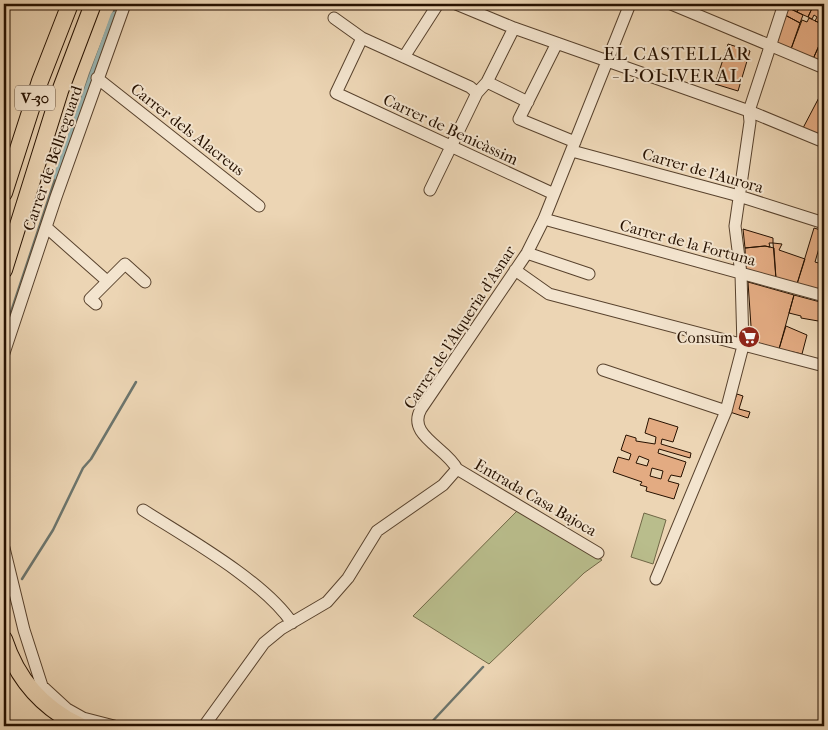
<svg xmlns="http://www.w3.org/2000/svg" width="828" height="730" font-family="'IM FELL French Canon',serif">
<rect width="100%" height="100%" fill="#ecd5b4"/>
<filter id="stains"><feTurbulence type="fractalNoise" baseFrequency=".004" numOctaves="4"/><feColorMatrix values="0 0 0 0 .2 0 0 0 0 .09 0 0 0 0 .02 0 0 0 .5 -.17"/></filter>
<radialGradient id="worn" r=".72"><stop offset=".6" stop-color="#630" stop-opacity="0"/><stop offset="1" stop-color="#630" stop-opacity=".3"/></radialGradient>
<!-- green -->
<path fill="#b9bd8c" stroke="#706746" d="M 518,510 L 602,560 L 584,573 L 489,664 L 413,616 Z
M 644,513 L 666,520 L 653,564 L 631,557 Z"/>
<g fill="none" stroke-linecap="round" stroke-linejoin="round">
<!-- stream -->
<path stroke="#6c756d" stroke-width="2.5" d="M 4,333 L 90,74 L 117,4
M 22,579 L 53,530 L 83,468 L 91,459 L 136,382
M 428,726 L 483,667"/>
<!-- canal -->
<path stroke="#9ab7b5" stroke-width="9" d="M 58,176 L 115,16"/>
</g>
<!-- building -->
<path fill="#e3ab82" stroke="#261100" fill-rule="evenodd" d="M 789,4 L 801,4 L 797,12 L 787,7 Z
M 801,4 L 814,4 L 808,17 L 797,12 Z
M 814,4 L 824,4 L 824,14 L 820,23 L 815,21 L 817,17 L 814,15 L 812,19 L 808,17 Z
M 787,7 L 803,15 L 800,23 L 785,15 Z
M 824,14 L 824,25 L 820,23 Z
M 785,15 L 800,23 L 791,49 L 776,42 Z
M 809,18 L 824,25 L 824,34 L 813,59 L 791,49 L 802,20 L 807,22 Z
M 824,35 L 824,63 L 813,59 Z
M 728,44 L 750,51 L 738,91 L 715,84 Z
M 824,88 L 824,137 L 803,128 Z
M 814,228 L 824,231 L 815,262 L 822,264 L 821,269 L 824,270 L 824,292 L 797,284 Z
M 743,229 L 773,238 L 773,243 L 769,243 L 770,247 L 765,246 L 745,248 Z
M 773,243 L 782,244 L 779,250 L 805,259 L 797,284 L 776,279 Z
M 765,246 L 774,248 L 776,279 L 746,271 L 745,248 Z
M 748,282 L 794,295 L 779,349 L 752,341 Z
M 794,295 L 824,303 L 824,322 L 801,318 L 801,316 L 789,313 Z
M 786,326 L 807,335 L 802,354 L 779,349 Z
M 737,394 L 743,396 L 739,409 L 750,412 L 748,418 L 730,412 Z
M 649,418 L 678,427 L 673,442 L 662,439 L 661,444 L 691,453 L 690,458 L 659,449 L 658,453 L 686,462 L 681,477 L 671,475 L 668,481 L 679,484 L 674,499 L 646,491 L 647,487 L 640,485 L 642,482 L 613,472 L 618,457 L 629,460 L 631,454 L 621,450 L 626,435 L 636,438 L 636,441 L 655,444 L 656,437 L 645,433 ZM 639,456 L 649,460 L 647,466 L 636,463 ZM 652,468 L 663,471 L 661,479 L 650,476 Z"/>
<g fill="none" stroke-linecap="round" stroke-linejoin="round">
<!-- minor casing -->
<g stroke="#58422d" stroke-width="13">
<path id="minor" d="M 456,4 L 514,28 L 749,111 L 824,142
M 671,4 L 824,68
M 334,18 L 362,38 L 470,87 L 477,93
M 362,38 L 336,93 L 554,194
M 557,43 L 519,119 L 575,142
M 404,57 L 438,4
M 97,78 L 259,206
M 487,82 L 528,102
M 572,151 L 739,196 L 824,223
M 430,190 L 477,93 L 487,82 L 514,28
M 544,219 L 824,296
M 46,227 L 107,281
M 527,253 L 589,274
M 515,270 L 549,294 L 824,366
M 96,304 L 90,299 L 125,264 L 145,282
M 4,353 L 56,197 L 125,4
M 603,370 L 726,411
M 143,510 C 187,538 264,581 292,623
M 4,548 L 24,630 L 42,686 L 67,709 L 83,718 L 114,726
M 598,553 L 457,469 C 447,448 406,435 421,409 L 527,253 L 544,219 L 630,4
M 656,579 L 726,411 L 743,346 L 741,274 L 735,226 L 750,122 L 749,111 L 784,4
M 204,726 L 264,643 L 281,629 L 327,602 L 348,578 L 377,531 L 443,485 L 457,469"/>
</g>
<!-- highway casing -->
<g stroke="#261100" stroke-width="18">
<path id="highway" d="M 4,193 L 40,81 L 70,4
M 4,270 L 60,91 L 93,4
M 4,639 C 17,679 41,707 80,726"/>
</g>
<!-- minor -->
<use href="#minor" stroke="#f3e4ce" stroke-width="11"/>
<!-- highway -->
<use href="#highway" stroke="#ecd5b4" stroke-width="16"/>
</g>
<!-- icons -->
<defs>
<g id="supermarket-disc" transform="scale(1.125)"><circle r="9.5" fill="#8f2418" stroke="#f3e4ce"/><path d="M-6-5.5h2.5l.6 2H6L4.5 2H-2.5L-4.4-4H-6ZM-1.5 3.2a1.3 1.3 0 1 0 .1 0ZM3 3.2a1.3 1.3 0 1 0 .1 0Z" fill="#fff"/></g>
</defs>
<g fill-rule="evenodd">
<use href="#supermarket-disc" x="749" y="337"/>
</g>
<g text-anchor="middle" stroke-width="4" stroke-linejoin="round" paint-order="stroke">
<!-- shield labels -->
<rect fill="#f3e4ce" stroke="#64503e" stroke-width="1" x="15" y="85.5" width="40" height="25" rx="4"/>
<g font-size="15" font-weight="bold" fill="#261100">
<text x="35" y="103">V-30</text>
</g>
<!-- street labels -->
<g font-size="16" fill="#261100" stroke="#f3e4ce">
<text transform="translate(188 129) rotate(38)" y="6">Carrer dels Alacreus</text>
<text transform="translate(451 129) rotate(25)" y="6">Carrer de Benicàssim</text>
<text transform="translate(52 158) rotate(-71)" y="6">Carrer de Bellreguard</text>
<text transform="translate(703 170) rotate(16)" y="6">Carrer de l'Aurora</text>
<text transform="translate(688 242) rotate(15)" y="6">Carrer de la Fortuna</text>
<text transform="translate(459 327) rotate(-57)" y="6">Carrer de l'Alqueria d'Asnar</text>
<text transform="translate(536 497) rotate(30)" y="6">Entrada Casa Bajoca</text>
</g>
<!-- poi labels -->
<g font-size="16" fill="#261100" stroke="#f3e4ce" text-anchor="end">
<text x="733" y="343">Consum</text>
</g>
<!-- quarter labels -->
<g font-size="19" letter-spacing="1" fill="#261100" stroke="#f3e4ce">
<text x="677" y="60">EL CASTELLAR<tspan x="677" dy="22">- L'OLIVERAL</tspan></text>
</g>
</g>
<!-- margin -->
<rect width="828" height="730" fill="none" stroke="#ecd5b4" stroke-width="20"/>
<rect x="5" y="5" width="818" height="720" fill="none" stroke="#261100" stroke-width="2.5"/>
<rect x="10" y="10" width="808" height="710" fill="none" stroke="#261100"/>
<rect width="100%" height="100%" filter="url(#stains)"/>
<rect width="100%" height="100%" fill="url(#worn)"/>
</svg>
